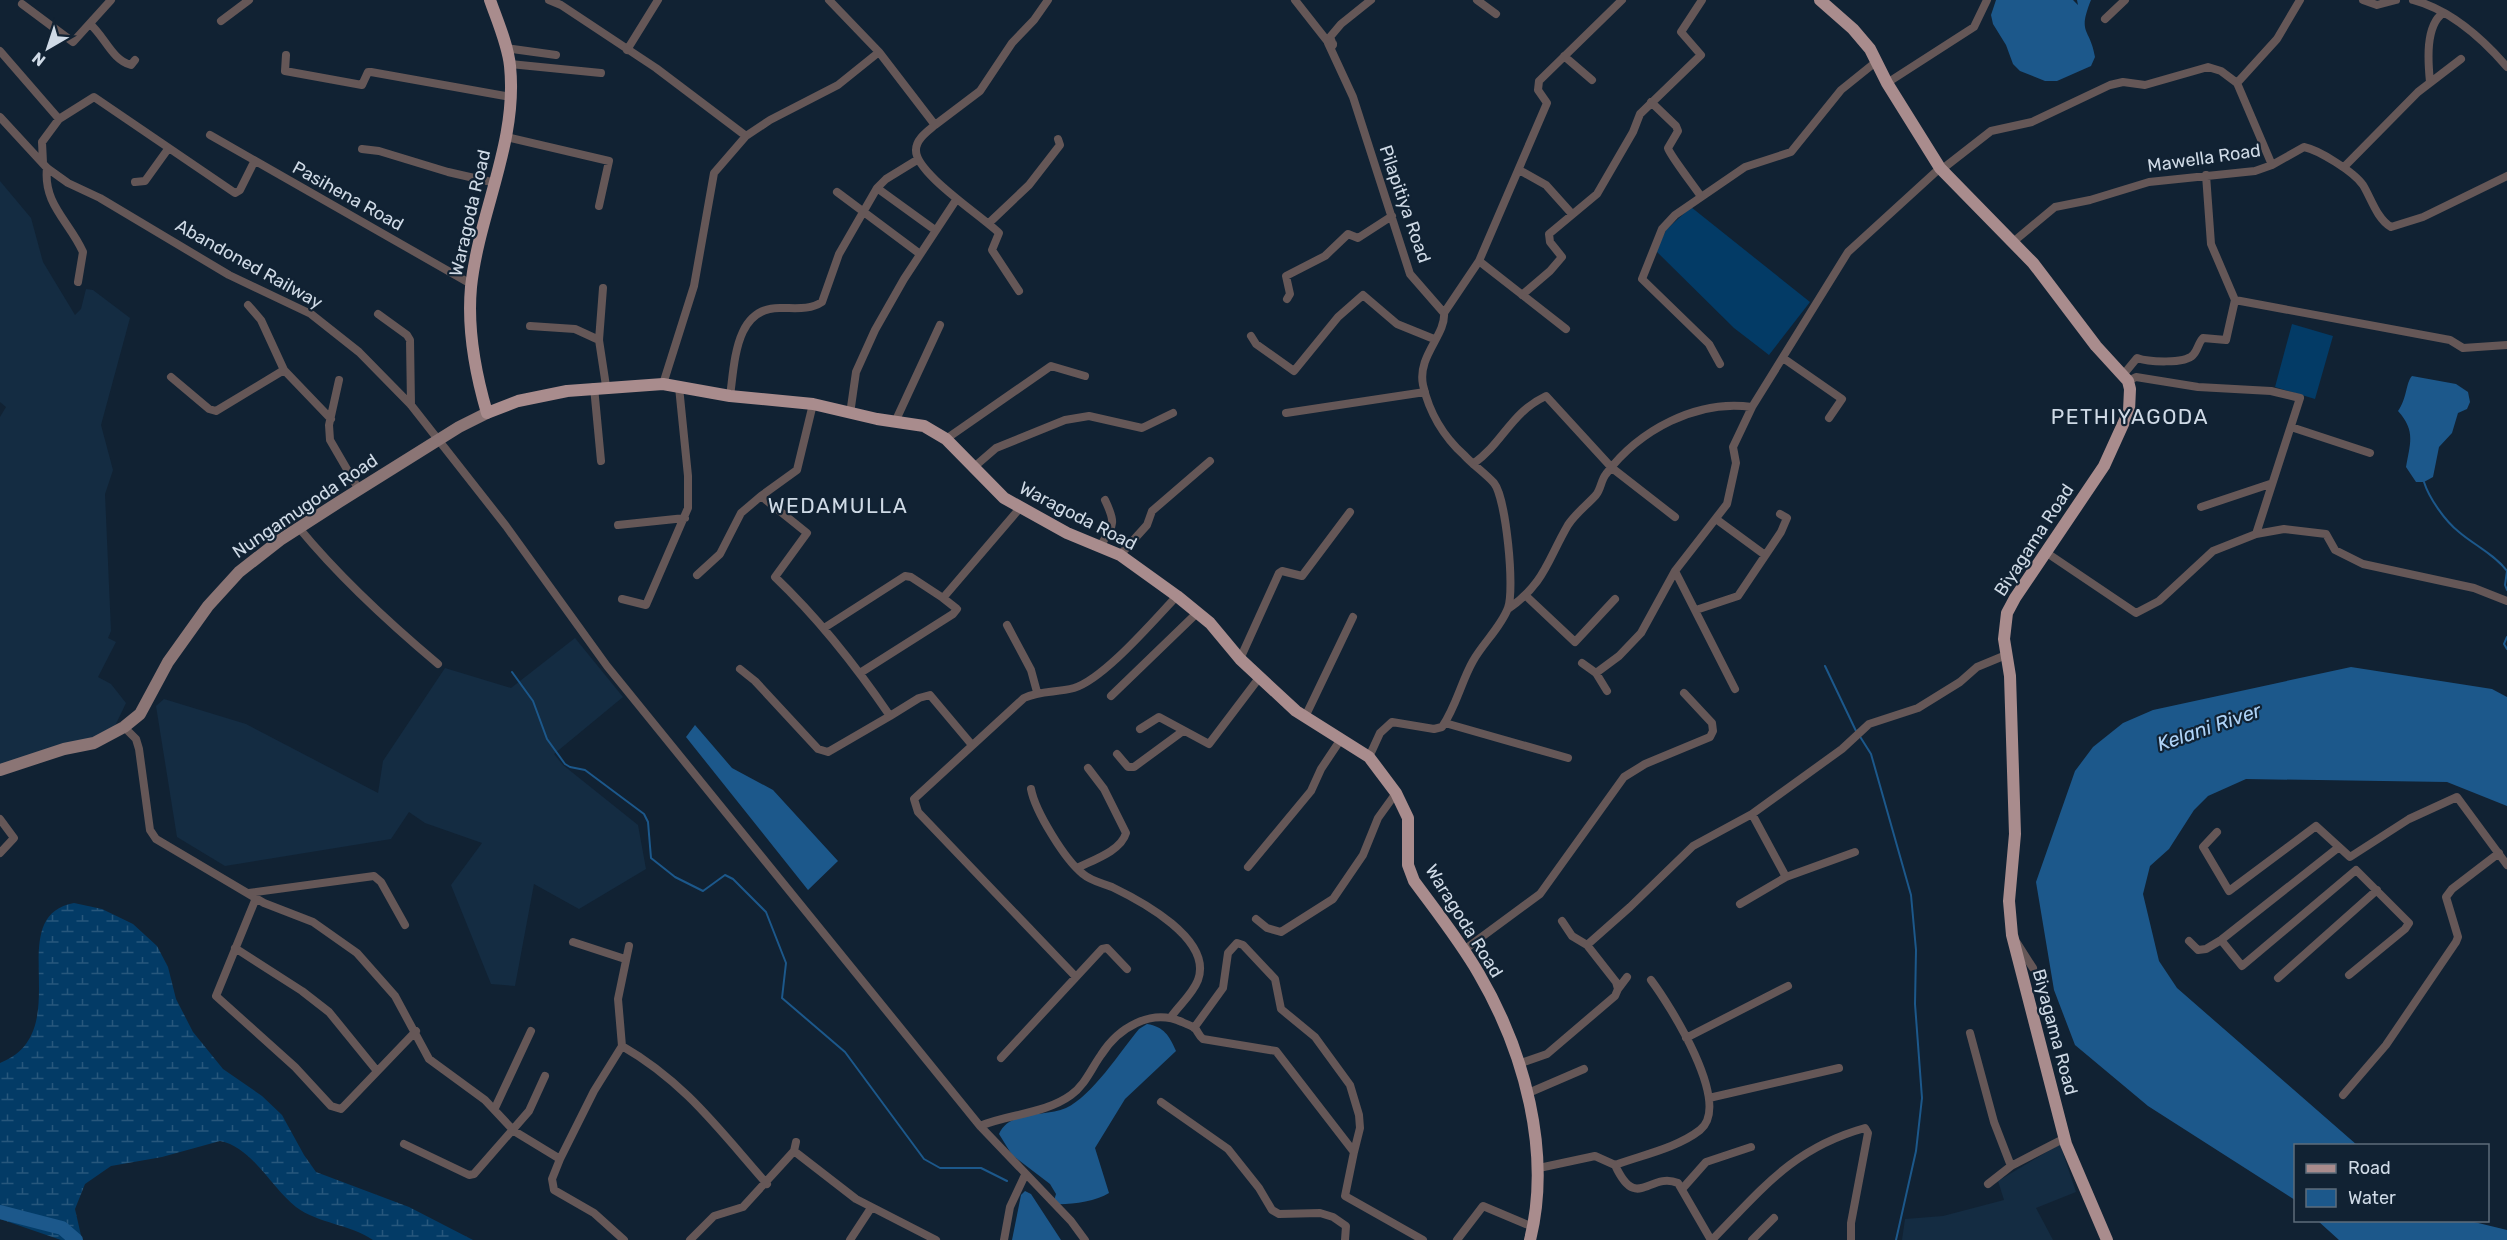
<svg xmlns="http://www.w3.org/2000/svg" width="2507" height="1240" font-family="Rubik,sans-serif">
<defs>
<pattern id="wetland-marsh" width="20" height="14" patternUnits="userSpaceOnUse" patternTransform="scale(1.5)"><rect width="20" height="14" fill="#033b66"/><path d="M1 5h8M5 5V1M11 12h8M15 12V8" fill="none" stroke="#27577c"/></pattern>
</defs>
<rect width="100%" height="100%" fill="#123"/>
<!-- built -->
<path fill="#142c42" d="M 0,181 L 31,218 L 43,262 L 75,315 L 81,309 L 86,289 L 93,290 L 130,318 L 101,425 L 113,470 L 105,494 L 111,631 L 108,638 L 116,642 L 98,677 L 111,684 L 126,703 L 115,726 L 94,743 L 0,770 L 0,417 L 6,407 L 0,402 Z
M 575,638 L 623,697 L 554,754 L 563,765 L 638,825 L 646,869 L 579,909 L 534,884 L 515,986 L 491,984 L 451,885 L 482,843 L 425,823 L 409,812 L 391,839 L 225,866 L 177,837 L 156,706 L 164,699 L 246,724 L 378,793 L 383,761 L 445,668 L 511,688 Z
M 2060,1144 L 2076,1192 L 2036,1208 L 2053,1240 L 1902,1240 L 1905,1219 L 1943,1216 L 2004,1200 L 1998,1181 Z"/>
<!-- wetland -->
<path fill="url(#wetland-marsh)" d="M 74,903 L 102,909 L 133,924 L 157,946 L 168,967 L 176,999 L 193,1032 L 223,1069 L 262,1096 L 282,1115 L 304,1155 L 316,1172 L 409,1207 L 473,1240 L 373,1240 C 350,1224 319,1224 296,1207 C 271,1187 252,1147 220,1141 L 162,1157 L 111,1166 L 85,1184 L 75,1209 L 82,1240 L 61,1240 L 0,1219 L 0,1063 C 79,1032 0,917 74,903 Z"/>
<!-- garden -->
<path fill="#033b66" d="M 1691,207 L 1810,302 L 1769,355 L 1734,328 L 1656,251 L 1666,230 Z
M 2292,324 L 2333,336 L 2315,399 L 2275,387 Z"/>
<!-- water -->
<path fill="#1c588b" d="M 1996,0 L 2073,0 L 2078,5 L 2077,0 L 2091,0 C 2077,35 2090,27 2095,57 L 2091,66 L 2057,81 L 2045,81 L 2020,71 L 2013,64 L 2006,45 L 1993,24 L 1991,15 Z
M 2412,376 L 2456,384 L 2468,392 L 2470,402 L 2467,409 L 2458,413 L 2452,433 L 2439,447 L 2433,477 L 2424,482 L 2416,482 L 2406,467 C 2410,443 2416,431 2398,411 C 2407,399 2406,382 2412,376 Z
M 2351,667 L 2492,689 L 2507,697 L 2507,806 L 2447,782 L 2246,779 L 2208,796 L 2194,810 L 2169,849 L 2150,866 L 2143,894 L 2159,961 L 2177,988 L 2357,1145 L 2296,1146 L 2295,1200 L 2148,1106 L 2075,1045 L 2054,990 L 2036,882 L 2075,771 L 2093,747 L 2123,723 L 2153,710 Z
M 695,725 L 732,768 L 773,790 L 838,861 L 808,890 L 686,737 Z
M 1147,1024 C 1164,1027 1169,1035 1176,1051 L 1125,1099 L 1095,1148 L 1109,1193 C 1095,1202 1069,1205 1053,1204 L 1056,1194 L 1050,1184 L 1012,1155 L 999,1134 C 1009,1110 1045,1117 1066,1108 C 1092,1096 1120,1052 1139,1029 Z
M 1025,1191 L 1031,1194 L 1061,1240 L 1012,1240 L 1021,1195 Z
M 2318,1221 L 2466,1220 L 2507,1230 L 2507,1240 L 2339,1240 Z"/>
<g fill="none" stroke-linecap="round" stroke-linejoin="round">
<!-- stream -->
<path stroke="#1c588b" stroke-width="2" d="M 2424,482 C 2429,498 2445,521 2459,532 C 2474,545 2494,554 2507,571 L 2505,585 L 2507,590
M 2507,637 L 2504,644 L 2507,649
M 1825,666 L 1856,731
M 512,672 L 533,701 L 547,739 L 565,764 L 570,767 L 585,770 L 644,814 L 648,822 L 651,858 L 675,877 L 703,891 L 725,875 L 733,879 L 766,912 L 786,963 L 782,998 L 845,1052 L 924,1159 L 940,1168 L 981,1168 L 1007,1181
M 1859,735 L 1871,754 L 1911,895 L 1916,950 L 1915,1004 L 1922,1098 L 1916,1151 L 1896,1240"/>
<!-- river -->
<path stroke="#1c588b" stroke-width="14" d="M 0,1212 L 62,1228 L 76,1240"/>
<!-- street -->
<path stroke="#655757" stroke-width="8" d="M 549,0 L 561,5 L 656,68 L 746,136
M 829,0 L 879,52 L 935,125 C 928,131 916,139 916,150 C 915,173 982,216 999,233 L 992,250 L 1019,291
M 1295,0 L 1328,42 L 1333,44
M 1477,0 L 1496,14
M 2363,0 L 2377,5 L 2396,0
M 2413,0 C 2451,10 2482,38 2507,67
M 22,4 L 73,42 L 111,0
M 2105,19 L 2125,0
M 221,21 L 249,0
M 90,24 C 105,37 112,60 131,65 L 135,60
M 505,48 L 556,55
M 627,50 L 658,0
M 0,51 L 59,119
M 286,55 L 285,71 L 362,85 L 368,72 L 371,72 L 511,97
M 1564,56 L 1592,80
M 510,64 L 601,73
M 2430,82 C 2428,62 2425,26 2443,13
M 1887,83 L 1974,27 L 1987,0
M 1651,102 L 1676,126 L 1678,131 L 1668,148 C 1669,154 1694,186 1700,195
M 0,117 L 47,168 L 68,183 L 100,198 L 229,275 L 311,314 L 359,352 L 411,405 L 506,526 L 607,666 L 980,1126 L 1071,1221 L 1085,1240
M 935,125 L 980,91 L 1012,43 L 1034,20 L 1048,0
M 210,135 L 471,284
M 506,137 L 609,161 L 599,206
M 362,149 L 379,151 L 448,172 L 496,183
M 43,163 L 42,142 L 59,119 L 94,97 L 235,193 L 240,190 L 254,162
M 2272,165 L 2237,83 L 2277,39 L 2300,0
M 2344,167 L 2418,92 L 2461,59
M 47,168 C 43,204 69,221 83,252 L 78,282
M 1941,170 L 1991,131 L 2032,122 L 2110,85 L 2123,82 L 2145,85 L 2208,67 L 2221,71 L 2237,83
M 1521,171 L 1546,185 L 1572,214
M 135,182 L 145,181 L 168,149
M 877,188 L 935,230
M 837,192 L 920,254
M 989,223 L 1029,185 L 1060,145 L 1058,139
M 2013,242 L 2055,207 L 2090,200 L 2149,182 L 2255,171 L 2272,165 L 2304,147 C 2319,150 2354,172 2363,185 C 2371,198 2377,219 2391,227 L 2423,217 L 2507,176
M 1479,261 L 1566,329
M 603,288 L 599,340 L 606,386
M 1522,295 L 1550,271 L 1562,257 L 1550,242 L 1549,234 L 1597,194 L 1633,132 L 1640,114 L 1701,55 L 1681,32 L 1702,0
M 1287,299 L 1290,294 L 1286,276 L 1325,256 L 1348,234 L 1358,238 L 1392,216
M 2235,300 L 2450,340 L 2463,348 L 2507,345
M 248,305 L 261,320 L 284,370
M 1444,313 L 1479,261 L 1547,103 L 1538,90 L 1539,81 L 1622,0
M 378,314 L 407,335 L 410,340 L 411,405
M 530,326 L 575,329 L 599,340
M 1251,336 L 1256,344 L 1294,371 L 1338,317 L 1363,295 L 1397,324 L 1434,339
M 1783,358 L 1842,399 L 1829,418
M 1720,364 L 1709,344 L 1642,279 L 1662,229 L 1675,215 L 1745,167 L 1791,152 L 1841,90 L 1877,61
M 2123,375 L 2137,358 C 2148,362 2185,364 2193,355 C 2198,350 2198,343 2203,338 L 2226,340 L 2235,300 L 2211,244 L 2206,175
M 171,377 L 209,409 L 216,411 L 284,370 L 331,419
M 339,380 L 329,425 L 330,440 L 359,490
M 2128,381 L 2136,377 L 2198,387 L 2271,391 L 2300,398 L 2256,534
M 663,384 L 694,286 L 714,173 L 746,136 L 770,120 L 838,85 L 879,52
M 594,387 L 601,461
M 730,396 C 735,361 735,306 782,308 C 796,308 810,310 822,302 L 839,254 L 877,188 L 886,179 L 917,160
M 813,404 L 797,470 L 761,496 L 807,533 L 775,577 C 819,619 856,666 890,716 L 919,698 L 930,695 L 972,745
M 1286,413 L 1425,392
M 850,414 L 856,372 L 875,330 L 904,279 L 956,200
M 895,422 L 940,325
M 2291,427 L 2370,453
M 946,439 L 1051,366 L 1085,376
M 1473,464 C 1504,442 1510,413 1546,396 L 1612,468 L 1675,517
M 974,467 L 996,448 L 1065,420 L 1089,416 L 1142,428 L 1173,413
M 2201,507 L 2270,484
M 1716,519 L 1765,555
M 618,525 L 685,518
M 299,528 C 341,579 388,622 438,664
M 1101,545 C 1114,524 1116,523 1105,500
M 2047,553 L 2136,613 L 2159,601 L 2213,551 L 2256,534 L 2284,529 L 2326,534 L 2335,550 L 2363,564 L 2474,588 L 2507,601
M 1120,555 L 1147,525 L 1152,511 L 1210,461
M 1675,571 L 1735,689
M 697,575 L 720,554 L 741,513 L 761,496
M 1526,596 L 1575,642 L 1615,599
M 622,599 L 646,605 L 688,508 L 688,476 L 679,387
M 1508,609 C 1545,583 1547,561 1568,525 C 1575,514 1587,505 1596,495 C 1601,489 1601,480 1606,474 C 1639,430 1697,399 1752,407
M 1696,610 L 1738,596 L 1781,532 L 1787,518 L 1780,514
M 1007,625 L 1031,670 L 1037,692
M 824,628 L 905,576 L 911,577 L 943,598
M 1240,659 L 1279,573 L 1282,571 L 1302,576 L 1350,512
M 1582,663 L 1596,673 L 1607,691
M 740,669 L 755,681 L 818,749 L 828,752 L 890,716
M 860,673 L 953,614 L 957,609 L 943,598 L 1020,508
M 1596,673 L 1619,656 L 1641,633 L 1675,571 L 1727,504 L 1736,463 L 1733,447 L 1752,407 L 1848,252 L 1940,168
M 1111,696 L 1198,612
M 1305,717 L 1353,617
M 1445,723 L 1568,758
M 124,727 L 136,739 L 139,749 L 150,830 L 156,839 L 264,903 L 313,922 L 357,953 L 395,996 L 429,1059 L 485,1100 L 514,1131 L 560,1159 L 552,1179 L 554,1190 L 594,1213 L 624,1240
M 1140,729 L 1159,717 L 1209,744 L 1259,678
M 1117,754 L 1128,767 L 1134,767 L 1183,731
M 1369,757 L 1380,733 L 1392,722 L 1434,729 L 1442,727 C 1456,707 1461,682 1473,661 C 1483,643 1501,627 1508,608 C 1515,589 1506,498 1494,483 C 1485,473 1473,465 1464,455 C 1444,437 1429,412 1423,385 C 1417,356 1446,335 1444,313 L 1410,274 L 1353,97 L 1328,43 L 1333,45 L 1330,37 L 1341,24 L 1371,0
M 1031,789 C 1035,811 1065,860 1083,874 C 1091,881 1102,883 1112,887 C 1141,901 1213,939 1198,980 C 1192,995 1180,1004 1171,1017
M 1752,814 L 1786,877 L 1855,852
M 0,819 L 14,838 L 0,853
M 2217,832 L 2203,847 L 2229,891 L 2316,826 L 2350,857 L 2409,819 L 2457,797 L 2507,865
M 1248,867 L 1311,791 L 1321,769 L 1341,739
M 1077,868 C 1093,860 1121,851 1126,833 L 1104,789 L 1088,768
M 249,893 L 374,876 L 381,882 L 405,925
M 256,898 L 216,996 L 295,1067 L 331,1106 L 341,1109 L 345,1105 L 416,1031
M 1740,904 L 1786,877
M 1256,919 L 1267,928 L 1281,932 L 1333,899 L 1363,855 L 1378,818 L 1396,793
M 2221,940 L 2242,966 L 2356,870 L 2409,923 L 2405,929 L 2349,975
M 2189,941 L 2198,950 L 2206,949 L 2221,940 L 2339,847
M 573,942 L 625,959
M 2017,943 L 2033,968
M 1587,945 L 1630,907 L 1693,846 L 1752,814 L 1842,749 L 1869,724 L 1918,708 L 1960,682 L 1977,667 L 2006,655
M 629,946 L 618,999 L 622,1046 C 685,1082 720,1131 767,1184
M 235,948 L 302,991 L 329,1012 L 377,1071
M 1464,950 L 1540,894 L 1624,777 L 1645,764 L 1710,737 L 1713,731 L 1712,723 L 1684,693
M 1076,977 L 918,812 L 914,799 L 1024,698 C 1041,690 1056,693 1074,688 C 1104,679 1154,620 1177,596
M 2278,978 L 2377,890
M 1618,989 L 1627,977
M 1194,1028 L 1223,988 L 1228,953 L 1237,943 L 1243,945 L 1275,979 L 1281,1009 L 1315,1037 L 1350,1085 L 1359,1115 L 1360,1128 L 1354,1152
M 1970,1033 L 1994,1122 L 2011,1166
M 1686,1038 L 1788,986
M 1001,1058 L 1102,949 L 1107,948 L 1127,969
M 1518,1064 L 1547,1054 L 1615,996 L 1618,989 L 1616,982 L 1587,945 L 1572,936 L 1562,921
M 1526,1094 L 1584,1069
M 2343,1095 L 2386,1045 L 2456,942 L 2458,937 L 2446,897 L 2452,889 L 2499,853
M 1709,1098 L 1839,1068
M 1161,1102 L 1228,1149 L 1259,1188 L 1272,1210 L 1279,1214 L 1320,1213 L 1333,1217 L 1346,1226 L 1345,1240
M 495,1108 L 531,1031
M 980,1126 C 1008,1114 1045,1114 1071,1095 C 1085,1085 1091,1069 1101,1055 C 1118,1028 1151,1008 1182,1022 C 1186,1024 1192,1026 1195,1028 C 1198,1032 1199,1036 1203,1039 L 1276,1051 L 1354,1152 L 1345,1196 L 1423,1240
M 404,1144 L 469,1175 L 474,1174 L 529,1111 L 545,1076
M 794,1151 L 856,1199 L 936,1240
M 560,1159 L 594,1091 L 622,1046
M 1615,1165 C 1642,1155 1677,1148 1700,1130 C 1733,1104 1669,1004 1651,980
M 1539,1168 L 1595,1156 L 1615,1165 C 1637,1213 1649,1171 1678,1183 L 1711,1240
M 1988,1184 L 2011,1166 L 2065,1138
M 1683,1188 L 1706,1162 L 1751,1147
M 690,1240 L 714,1216 L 743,1207 L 794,1151 L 796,1142
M 850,1240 L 871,1208
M 1004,1240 L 1010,1207 L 1025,1175
M 1457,1240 L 1483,1206 L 1533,1227
M 1712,1240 C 1762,1189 1793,1148 1865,1128 L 1868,1133 L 1851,1223 L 1851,1240
M 1752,1240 L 1774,1218"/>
<!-- secondary -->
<path stroke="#8b7575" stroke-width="12" d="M 0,770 L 64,749 L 94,743 L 124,727 L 140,714 L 168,662 L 208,606 L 239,572 L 280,540 L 339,502 L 459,427 L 487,413"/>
<!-- primary -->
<path stroke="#a98c8d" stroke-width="12" d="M 490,0 C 497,20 508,45 510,66 C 518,142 479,212 471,287 C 467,330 475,372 487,413 L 518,401 L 567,391 L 663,384 L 730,396 L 813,404 L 877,419 L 924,426 L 946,439 L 1004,498 L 1067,533 L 1120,555 L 1177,596 L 1210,623 L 1240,659 L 1296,711 L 1369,757 L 1396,793 L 1408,818 L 1408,865 L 1414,881 C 1436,911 1460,941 1479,974 C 1524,1051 1552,1152 1530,1240
M 1820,0 L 1853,29 L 1870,49 L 1887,83 L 1940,168 L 2033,263 L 2096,346 L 2128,381 L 2130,389 L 2129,411 L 2104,466 L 2015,598 L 2007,613 L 2004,639 L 2010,676 L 2015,834 L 2009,901 L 2012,935 L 2066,1144 L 2107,1240"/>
</g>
<g text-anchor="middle" stroke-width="4.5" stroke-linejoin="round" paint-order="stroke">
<!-- street labels -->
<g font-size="18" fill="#cfdae6" stroke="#123">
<text transform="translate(2204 158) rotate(-8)" y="6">Mawella Road</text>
<text transform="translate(348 196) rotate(29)" y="6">Pasihena Road</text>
<text transform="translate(1405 204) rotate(71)" y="6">Pilapitiya Road</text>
<text transform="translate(470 213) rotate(-77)" y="6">Waragoda Road</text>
<text transform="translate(249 264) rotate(29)" y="6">Abandoned Railway</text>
<text transform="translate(305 506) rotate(-34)" y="6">Nungamugoda Road</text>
<text transform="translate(1078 516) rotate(27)" y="6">Waragoda Road</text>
<text transform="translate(2034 540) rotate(-57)" y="6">Biyagama Road</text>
<text transform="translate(1464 921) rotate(58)" y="6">Waragoda Road</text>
<text transform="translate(2055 1032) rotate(75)" y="6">Biyagama Road</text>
</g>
<!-- water labels -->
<g font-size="20" font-style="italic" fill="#afd3f7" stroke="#123">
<text transform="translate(2209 727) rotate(-19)" y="7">Kelani River</text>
</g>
<!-- quarter labels -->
<g font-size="21" letter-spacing="1.5" fill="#cfdae6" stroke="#123">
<text x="2130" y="424">PETHIYAGODA</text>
<text x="838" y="513">WEDAMULLA</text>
</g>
</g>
<!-- legend -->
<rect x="2294" y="1144" width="195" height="78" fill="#112233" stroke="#5d6c7b" stroke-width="1.5"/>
<rect x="2306" y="1164" width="30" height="9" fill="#a98c8d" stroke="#5d6c7b" stroke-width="1.5"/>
<text x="2348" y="1174" font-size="18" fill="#cfdae6">Road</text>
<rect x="2306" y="1189" width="30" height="18" fill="#1c588b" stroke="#5d6c7b" stroke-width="1.5"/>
<text x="2348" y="1204" font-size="18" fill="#cfdae6">Water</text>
<!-- north arrow -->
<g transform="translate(48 48) rotate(219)" stroke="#112233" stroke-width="4.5" paint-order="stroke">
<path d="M0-4.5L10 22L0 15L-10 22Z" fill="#cfdae6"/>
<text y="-9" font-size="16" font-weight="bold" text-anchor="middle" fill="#cfdae6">N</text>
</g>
</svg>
